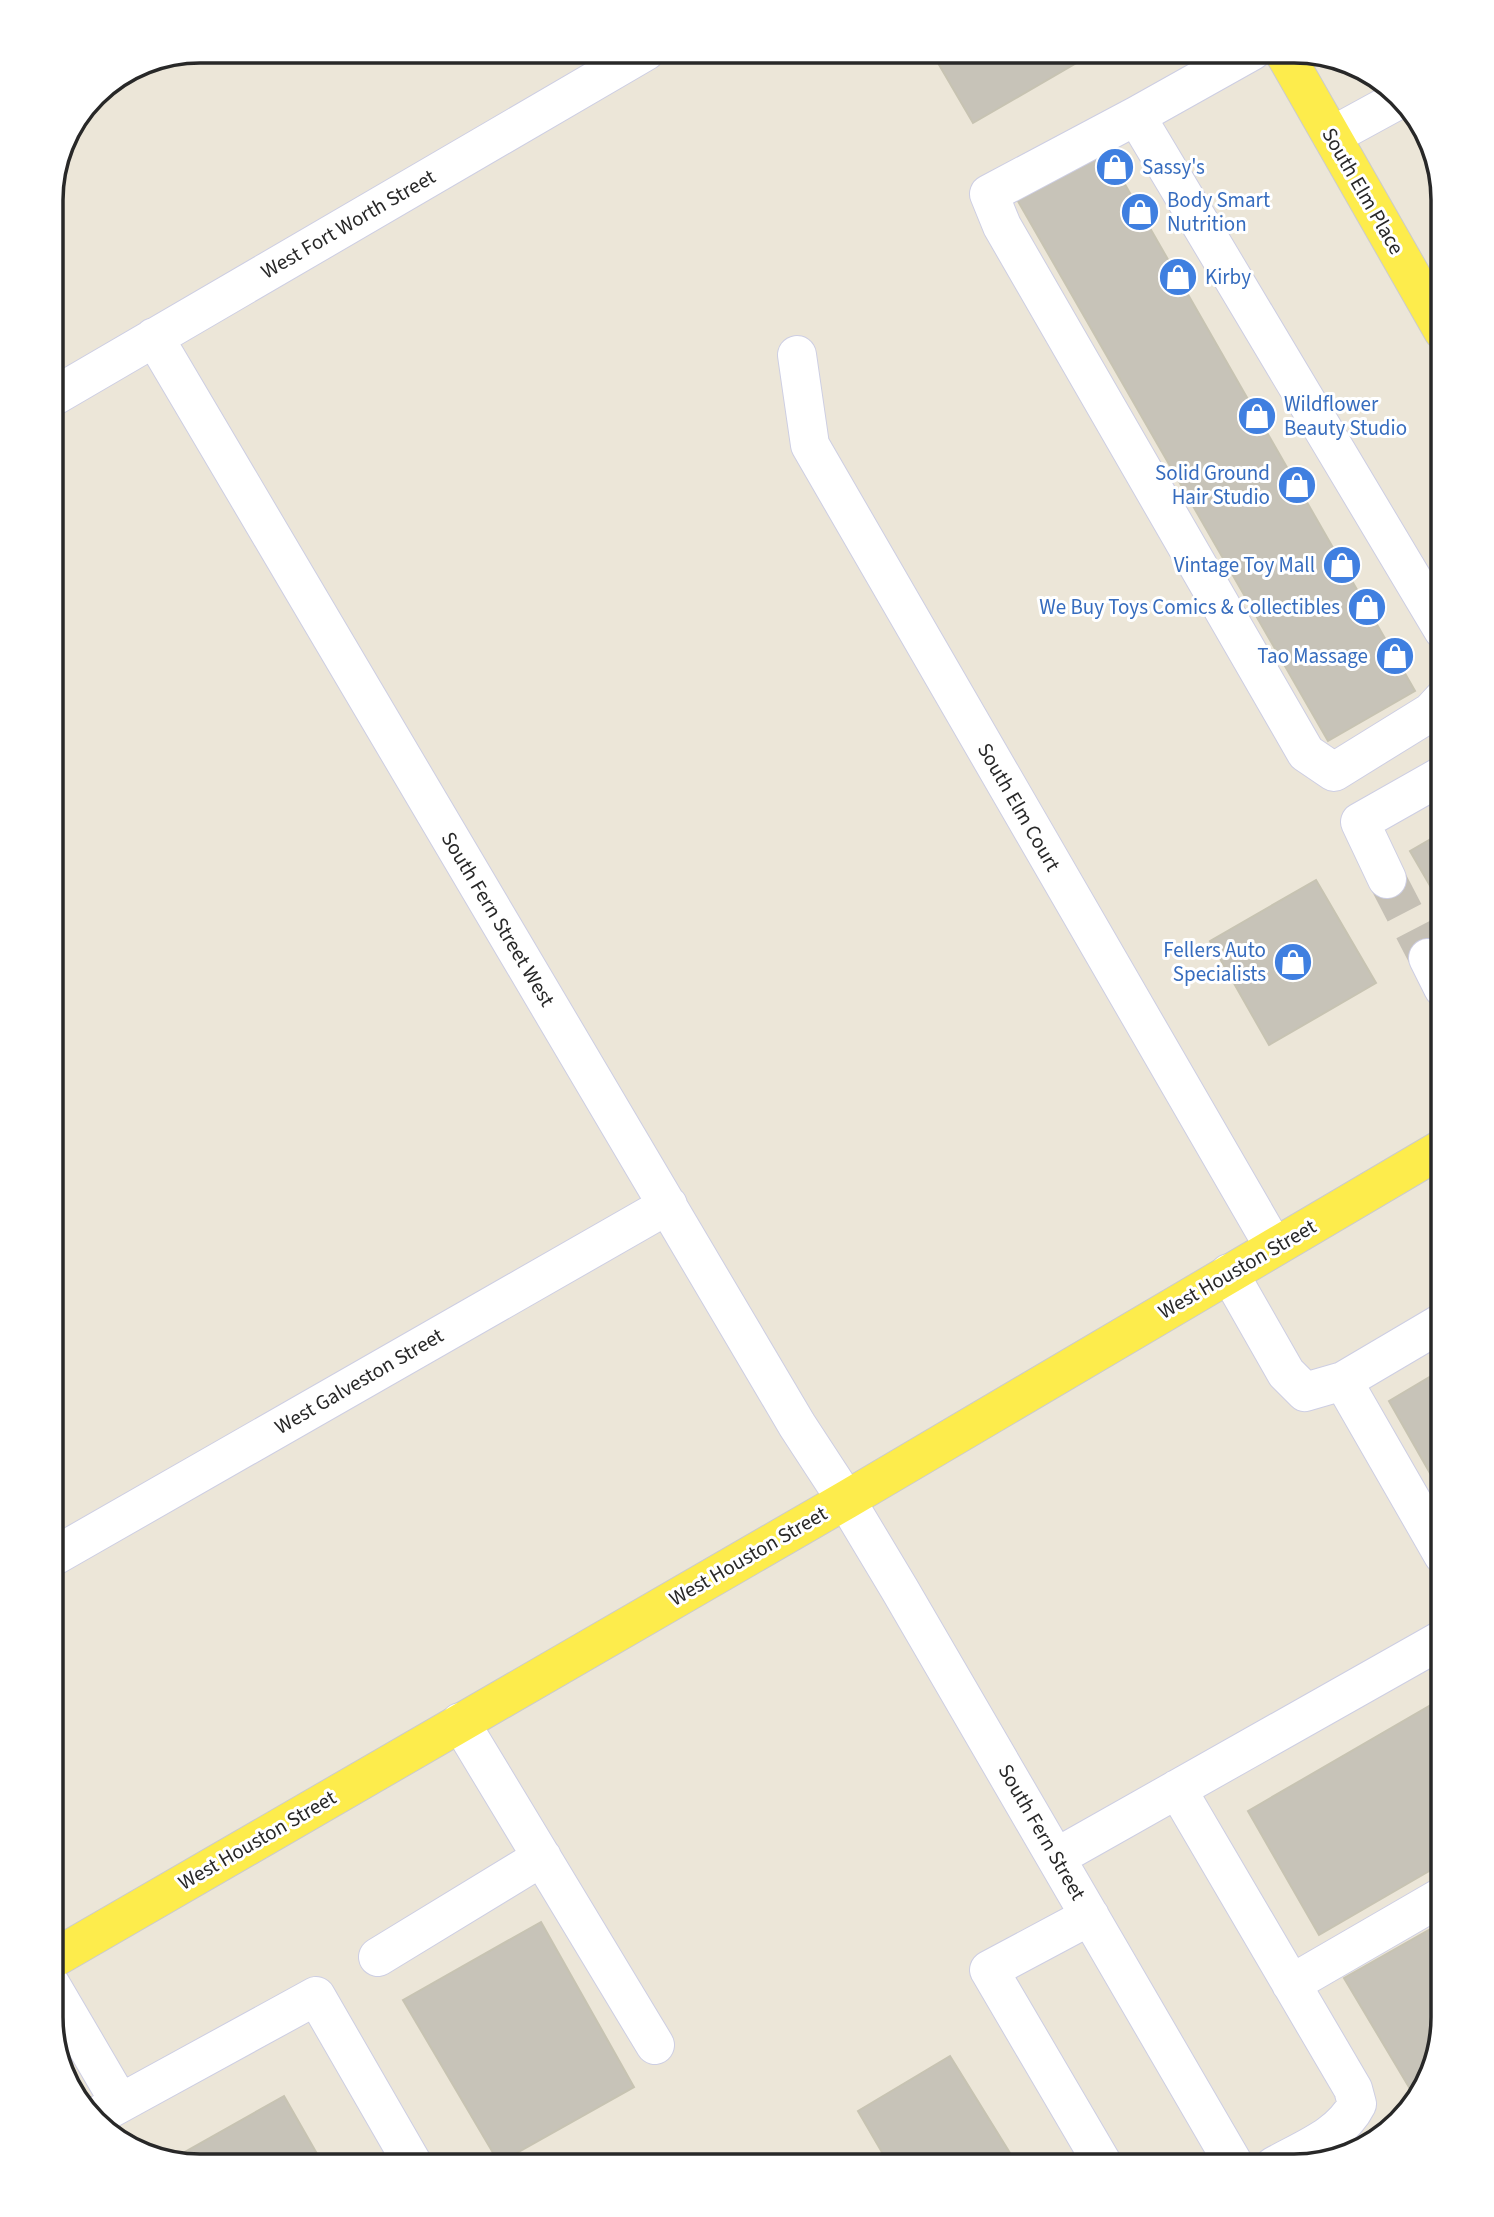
<svg xmlns="http://www.w3.org/2000/svg" width="1494" height="2217" font-family="'Source Sans 3',sans-serif">
<rect width="100%" height="100%" fill="#ece6d8"/>
<!-- building -->
<path fill="#c7c3b8" stroke="#c7c3b2" stroke-width="2" d="M 931,51 L 1097,51 L 973,123 Z
M 1103,146 L 1415,691 L 1328,741 L 1015,196 Z
M 1443,832 L 1443,908 L 1410,851 Z
M 1316,880 L 1376,983 L 1269,1045 L 1210,941 Z
M 1443,1369 L 1443,1496 L 1389,1401 Z
M 1443,1698 L 1443,1863 L 1319,1935 L 1248,1811 Z
M 541,1922 L 634,2087 L 499,2163 L 403,2000 Z
M 1443,1922 L 1443,2018 L 1423,2092 L 1416,2099 L 1344,1978 Z
M 950,2056 L 1018,2166 L 890,2166 L 858,2111 Z
M 284,2096 L 324,2166 L 193,2166 L 185,2152 Z
M 1403,2112 L 1368,2146 L 1367,2147 L 1362,2137 Z
M 837,2154 L 839,2166 L 768,2166 Z"/>
<g fill="none" stroke-linecap="round" stroke-linejoin="round">
<!-- minor-tunnel -->
<path stroke="#c5c0b5" stroke-width="38" stroke-dasharray="38 19" stroke-linecap="butt" d="M 1387,879 L 1428,958"/>
<!-- minor casing -->
<g stroke="#cdcee3" stroke-width="40">
<path id="minor" d="M 1252,51 L 1136,116 L 1443,630
M 1136,116 L 989,194 L 1002,226 L 1306,753 L 1334,772 L 1431,712 L 1443,699
M 1332,136 L 1398,100
M 154,337 L 797,1425 L 846,1500 L 900,1590 L 1235,2166
M 797,355 L 810,445 L 1274,1247
M 51,398 L 646,51
M 1387,879 L 1360,822 L 1443,775
M 1428,958 L 1443,988
M 1229,1273 L 1286,1373 L 1305,1392 L 1343,1381 L 1443,1322
M 1343,1381 L 1443,1555
M 51,1558 L 668,1205
M 460,1722 L 655,2045
M 1177,1789 L 1353,2089 L 1357,2104 C 1341,2136 1304,2149 1274,2166
M 1057,1857 L 1443,1639
M 1090,1916 L 989,1970 L 1104,2166
M 378,1957 L 542,1857
M 1291,1984 L 1443,1896
M 51,1985 L 120,2103
M 95,2117 L 316,1996 L 414,2166"/>
</g>
<!-- major casing -->
<g stroke="#cbcbcb" stroke-width="40">
<path id="major" d="M 1283,51 L 1443,331
M 51,1960 L 846,1500 L 1443,1148"/>
</g>
<!-- minor -->
<use href="#minor" stroke="#fff" stroke-width="38"/>
<!-- major -->
<use href="#major" stroke="#fdec4c" stroke-width="38"/>
</g>
<!-- icons -->
<defs>
<g id="shop-disc" transform="scale(2.0125)"><circle r="9.5" fill="#3f7fe0" stroke="#fff"/><path d="M-5-2.5h2.3a2.7 3.5 0 0 1 5.4 0H5L5.5 6h-11ZM-1.5-2.5h3a1.5 2.3 0 0 0-3 0Z" fill="#fff"/></g>
</defs>
<g fill-rule="evenodd">
<use href="#shop-disc" x="1115" y="167"/>
<use href="#shop-disc" x="1140" y="212"/>
<use href="#shop-disc" x="1178" y="277"/>
<use href="#shop-disc" x="1257" y="416"/>
<use href="#shop-disc" x="1297" y="485"/>
<use href="#shop-disc" x="1342" y="565"/>
<use href="#shop-disc" x="1367" y="607"/>
<use href="#shop-disc" x="1395" y="656"/>
<use href="#shop-disc" x="1293" y="962"/>
</g>
<g text-anchor="middle" stroke-width="6" stroke-linejoin="round" paint-order="stroke">
<!-- shop labels -->
<g font-size="21" fill="#366cbe" stroke="#fff" text-anchor="end">
<text x="1142" y="174" text-anchor="start">Sassy's</text>
<text x="1167" y="207" text-anchor="start">Body Smart<tspan x="1167" dy="24">Nutrition</tspan></text>
<text x="1205" y="284" text-anchor="start">Kirby</text>
<text x="1284" y="411" text-anchor="start">Wildflower<tspan x="1284" dy="24">Beauty Studio</tspan></text>
<text x="1270" y="480">Solid Ground<tspan x="1270" dy="24">Hair Studio</tspan></text>
<text x="1315" y="572">Vintage Toy Mall</text>
<text x="1340" y="614">We Buy Toys Comics &amp; Collectibles</text>
<text x="1368" y="663">Tao Massage</text>
<text x="1266" y="957">Fellers Auto<tspan x="1266" dy="24">Specialists</tspan></text>
</g>
<!-- street labels -->
<g font-size="21" fill="#282828" stroke="#fff">
<text transform="translate(1363 191) rotate(60)" y="7">South Elm Place</text>
<text transform="translate(348 224) rotate(-30)" y="7">West Fort Worth Street</text>
<text transform="translate(1019 807) rotate(60)" y="7">South Elm Court</text>
<text transform="translate(498 919) rotate(59)" y="7">South Fern Street West</text>
<text transform="translate(1237 1269) rotate(-30)" y="7">West Houston Street</text>
<text transform="translate(359 1381) rotate(-30)" y="7">West Galveston Street</text>
<text transform="translate(748 1556) rotate(-30)" y="7">West Houston Street</text>
<text transform="translate(1042 1832) rotate(60)" y="7">South Fern Street</text>
<text transform="translate(257 1840) rotate(-30)" y="7">West Houston Street</text>
</g>
</g>
<!-- crop -->
<path d="M0 0H1494V2217H0ZM200 63H1294A137 137 0 0 1 1431 200V2017A137 137 0 0 1 1294 2154H200A137 137 0 0 1 63 2017V200A137 137 0 0 1 200 63Z" fill="#fff" fill-rule="evenodd"/>
<path fill="none" stroke="#282828" stroke-width="3.5" d="M200 63H1294A137 137 0 0 1 1431 200V2017A137 137 0 0 1 1294 2154H200A137 137 0 0 1 63 2017V200A137 137 0 0 1 200 63Z"/>
</svg>
